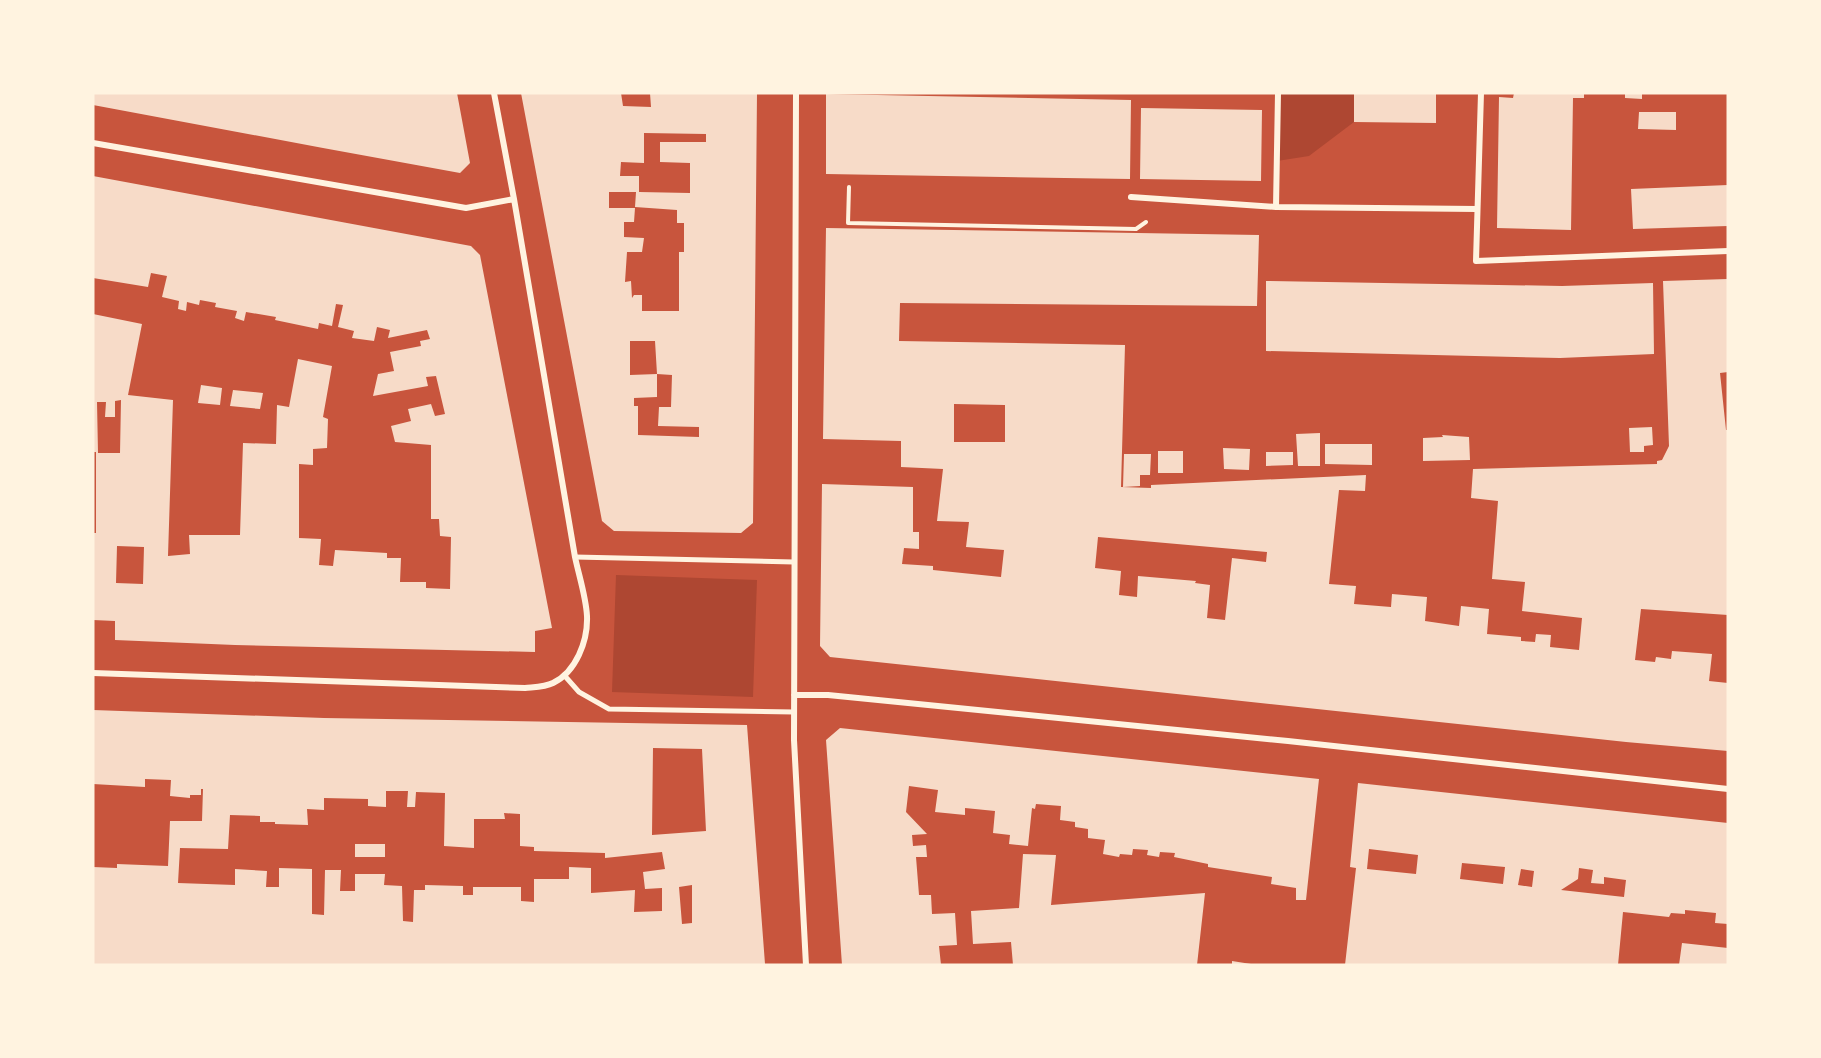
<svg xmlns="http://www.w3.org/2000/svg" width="1821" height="1058" font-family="Barlow,sans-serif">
<rect width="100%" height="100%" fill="#c8553d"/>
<!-- green -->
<path fill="#ae4732" d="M 1278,93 L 1354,93 L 1354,122 L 1309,156 L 1277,161 Z
M 616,575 L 757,580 L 753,697 L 612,692 Z"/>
<!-- building -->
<path fill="#f7dbc8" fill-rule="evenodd" d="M 93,93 L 457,93 L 470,163 L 460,173 L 323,148 L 93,105 Z
M 521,93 L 621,93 L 623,106 L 651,107 L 650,93 L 757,93 L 753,523 L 741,533 L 614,531 L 602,521 ZM 644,133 L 706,134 L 706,142 L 660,142 L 660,162 L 690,163 L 690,193 L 639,192 L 639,176 L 620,176 L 621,162 L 644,163 ZM 609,192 L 636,192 L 635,207 L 677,210 L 677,223 L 684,223 L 684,252 L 679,252 L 679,311 L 642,311 L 642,295 L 634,295 L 632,298 L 631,281 L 625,282 L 627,252 L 642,252 L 644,238 L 624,237 L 624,222 L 634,222 L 635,208 L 609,208 ZM 630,341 L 655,341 L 657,374 L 630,375 ZM 657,374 L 672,375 L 671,407 L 659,407 L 658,426 L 699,427 L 699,437 L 638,435 L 638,406 L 634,406 L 634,398 L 657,397 Z
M 1354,93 L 1436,93 L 1436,123 L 1354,122 Z
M 1514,93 L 1584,93 L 1584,98 L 1573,98 L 1571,230 L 1497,228 L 1499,97 L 1513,98 Z
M 1625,93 L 1642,93 L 1642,99 L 1625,98 Z
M 826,94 L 1131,100 L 1130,179 L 826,174 Z
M 1141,108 L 1262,110 L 1261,181 L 1140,179 Z
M 1639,112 L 1676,112 L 1676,130 L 1638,129 Z
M 93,176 L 471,246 L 480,255 L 552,628 L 535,631 L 535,652 L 235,645 L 115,640 L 115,621 L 93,620 L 93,533 L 96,533 L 96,452 L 93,452 L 93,314 L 142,324 L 128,395 L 173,400 L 168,556 L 190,554 L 189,535 L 240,535 L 243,443 L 276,444 L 277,405 L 289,407 L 298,359 L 332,366 L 323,417 L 328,419 L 327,448 L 313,449 L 313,465 L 299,464 L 299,538 L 321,539 L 319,565 L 333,566 L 335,550 L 387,553 L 387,558 L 401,558 L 400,582 L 426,582 L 426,588 L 450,589 L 451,537 L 440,536 L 439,519 L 431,519 L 431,445 L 395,442 L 391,426 L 411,421 L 408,409 L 431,404 L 435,416 L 445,414 L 436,376 L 426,377 L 428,386 L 373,396 L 378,374 L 394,371 L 390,352 L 421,346 L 420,341 L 430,339 L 427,330 L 388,338 L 390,330 L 377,327 L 374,341 L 352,338 L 354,331 L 338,327 L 343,305 L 336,304 L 332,326 L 319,323 L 318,329 L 275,320 L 276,317 L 246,312 L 244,321 L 235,318 L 237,311 L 215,307 L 216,303 L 200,300 L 199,305 L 187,302 L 186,311 L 178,309 L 179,301 L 162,297 L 167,276 L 151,273 L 148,287 L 93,278 ZM 121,400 L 120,453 L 98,453 L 97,402 L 106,402 L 105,417 L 115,417 L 115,401 ZM 117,546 L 144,547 L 143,584 L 116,583 Z
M 1728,185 L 1728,226 L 1633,229 L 1631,189 Z
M 826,228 L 1259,235 L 1257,306 L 900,303 L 899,341 L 1125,345 L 1121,487 L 1151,488 L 1151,485 L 1366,475 L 1365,491 L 1339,490 L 1329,584 L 1356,586 L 1354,604 L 1391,607 L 1392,594 L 1427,597 L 1425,621 L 1459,626 L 1461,606 L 1489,609 L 1487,634 L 1521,637 L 1521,641 L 1535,642 L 1536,634 L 1551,635 L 1550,647 L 1579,650 L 1582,618 L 1522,611 L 1525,582 L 1492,579 L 1498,501 L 1471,498 L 1473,469 L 1657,464 L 1657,461 L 1662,460 L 1669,446 L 1663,281 L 1728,279 L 1728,372 L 1720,373 L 1726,430 L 1728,430 L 1728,615 L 1641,609 L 1635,660 L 1655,662 L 1656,657 L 1671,659 L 1672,651 L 1712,654 L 1709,681 L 1728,683 L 1728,751 L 1626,742 L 830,657 L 820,646 L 822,484 L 913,487 L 913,532 L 919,532 L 919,549 L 904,548 L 902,564 L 933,566 L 933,570 L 1001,577 L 1004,550 L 966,547 L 969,522 L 937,521 L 943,469 L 901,467 L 901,441 L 823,439 ZM 954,404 L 1005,405 L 1005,442 L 954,442 ZM 1098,537 L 1267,552 L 1266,562 L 1232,558 L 1225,620 L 1207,618 L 1210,585 L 1195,583 L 1196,581 L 1138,576 L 1137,597 L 1119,595 L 1121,571 L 1095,568 Z
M 1266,281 L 1562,286 L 1653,283 L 1654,354 L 1560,358 L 1266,351 Z
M 201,385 L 222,388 L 220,405 L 198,403 Z
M 233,390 L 263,393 L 260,409 L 230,406 Z
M 1652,427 L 1653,445 L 1644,446 L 1644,452 L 1630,452 L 1629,428 Z
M 1320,433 L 1320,466 L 1298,466 L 1296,434 Z
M 1442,435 L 1469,437 L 1470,460 L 1423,461 L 1423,438 L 1443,437 Z
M 1325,444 L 1372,444 L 1372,465 L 1325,464 Z
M 1223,448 L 1250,449 L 1249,470 L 1224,469 Z
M 1158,451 L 1183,451 L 1183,473 L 1158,473 Z
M 1266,452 L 1293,452 L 1293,465 L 1266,466 Z
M 1124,454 L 1151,454 L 1150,475 L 1140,475 L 1140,486 L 1123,487 Z
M 93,710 L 324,718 L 747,725 L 765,964 L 93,965 L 93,867 L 117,868 L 117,864 L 168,866 L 170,821 L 202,821 L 203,789 L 201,789 L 201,795 L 190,795 L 190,798 L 170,796 L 171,780 L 145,779 L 145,787 L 93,784 ZM 653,748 L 702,749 L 706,831 L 652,835 ZM 386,791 L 408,791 L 407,807 L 415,807 L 416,792 L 445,793 L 444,846 L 474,848 L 474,819 L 505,819 L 504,813 L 520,814 L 520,846 L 534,847 L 534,851 L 605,853 L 605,858 L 662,852 L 665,869 L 643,872 L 645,889 L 662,888 L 662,911 L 634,912 L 635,890 L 591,893 L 591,868 L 569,867 L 569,879 L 534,879 L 534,902 L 521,901 L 521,887 L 473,887 L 473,895 L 463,895 L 463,886 L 425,885 L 425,890 L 414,890 L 413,922 L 403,921 L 402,886 L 384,885 L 385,874 L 355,874 L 355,891 L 340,891 L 341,870 L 325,870 L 324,915 L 312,914 L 312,869 L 279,868 L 279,887 L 266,887 L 267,871 L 235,869 L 235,885 L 178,883 L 180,848 L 228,849 L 230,815 L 260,816 L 260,822 L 275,822 L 275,824 L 308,825 L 307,809 L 324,810 L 324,798 L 368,799 L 368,806 L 386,807 ZM 692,885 L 692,923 L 682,924 L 679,887 Z
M 840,728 L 1319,779 L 1306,900 L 1296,900 L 1296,888 L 1271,884 L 1272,877 L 1208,867 L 1208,864 L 1174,857 L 1175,853 L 1160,852 L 1159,857 L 1147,855 L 1148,850 L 1133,849 L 1132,855 L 1120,854 L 1119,857 L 1103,854 L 1105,840 L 1088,838 L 1088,829 L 1075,827 L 1075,822 L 1060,820 L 1061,806 L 1036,804 L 1035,809 L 1032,808 L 1028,846 L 1009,844 L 1010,835 L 993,833 L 995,811 L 965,808 L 965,815 L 935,812 L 938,790 L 909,786 L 906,812 L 927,834 L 912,835 L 913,846 L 926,845 L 927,857 L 916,857 L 919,895 L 931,895 L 932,914 L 955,913 L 957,945 L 939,946 L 941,965 L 842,965 L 826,740 Z
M 1358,783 L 1728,823 L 1728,924 L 1715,923 L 1716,913 L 1685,910 L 1685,914 L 1671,913 L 1669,917 L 1623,912 L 1618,965 L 1345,965 L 1356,868 L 1350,867 ZM 1369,849 L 1418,855 L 1416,874 L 1367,869 ZM 1462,863 L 1505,867 L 1503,884 L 1460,879 ZM 1579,868 L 1593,870 L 1591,883 L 1604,884 L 1604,877 L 1626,880 L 1624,897 L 1561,890 L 1578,879 ZM 1521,869 L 1534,871 L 1532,887 L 1518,885 Z
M 355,844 L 385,844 L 385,857 L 355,857 Z
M 1023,854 L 1056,855 L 1051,905 L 1205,893 L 1197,965 L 1013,965 L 1011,942 L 973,944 L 971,911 L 1019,908 Z
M 1682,943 L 1728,948 L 1728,965 L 1679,965 Z
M 1232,961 L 1251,964 L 1251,965 L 1232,965 Z"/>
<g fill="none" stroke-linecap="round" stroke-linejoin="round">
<!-- path -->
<path stroke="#fff3e0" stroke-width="4" d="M 849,187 L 848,223 L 1136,229 L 1146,222"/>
<!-- pedestrian -->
<path stroke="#fff3e0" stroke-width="5" d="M 575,557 L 794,562
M 564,675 L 579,692 L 609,709 L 794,712"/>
<!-- minor -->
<path stroke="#fff3e0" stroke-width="6" d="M 796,93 L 794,740 L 806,965
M 1481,93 L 1476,261 L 1728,251
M 93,143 L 466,208 L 514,199
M 1131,197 L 1276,207 L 1477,209
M 1276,207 L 1278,93
M 93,673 L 525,688 C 534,687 545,687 553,683 C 576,672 588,641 587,616 C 586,597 579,576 575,557 L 514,199 L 494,93
M 794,695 L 828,695 L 1288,741 L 1728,789"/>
</g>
<!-- border -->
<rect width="1821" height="1058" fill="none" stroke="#fff3e0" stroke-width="189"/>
</svg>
